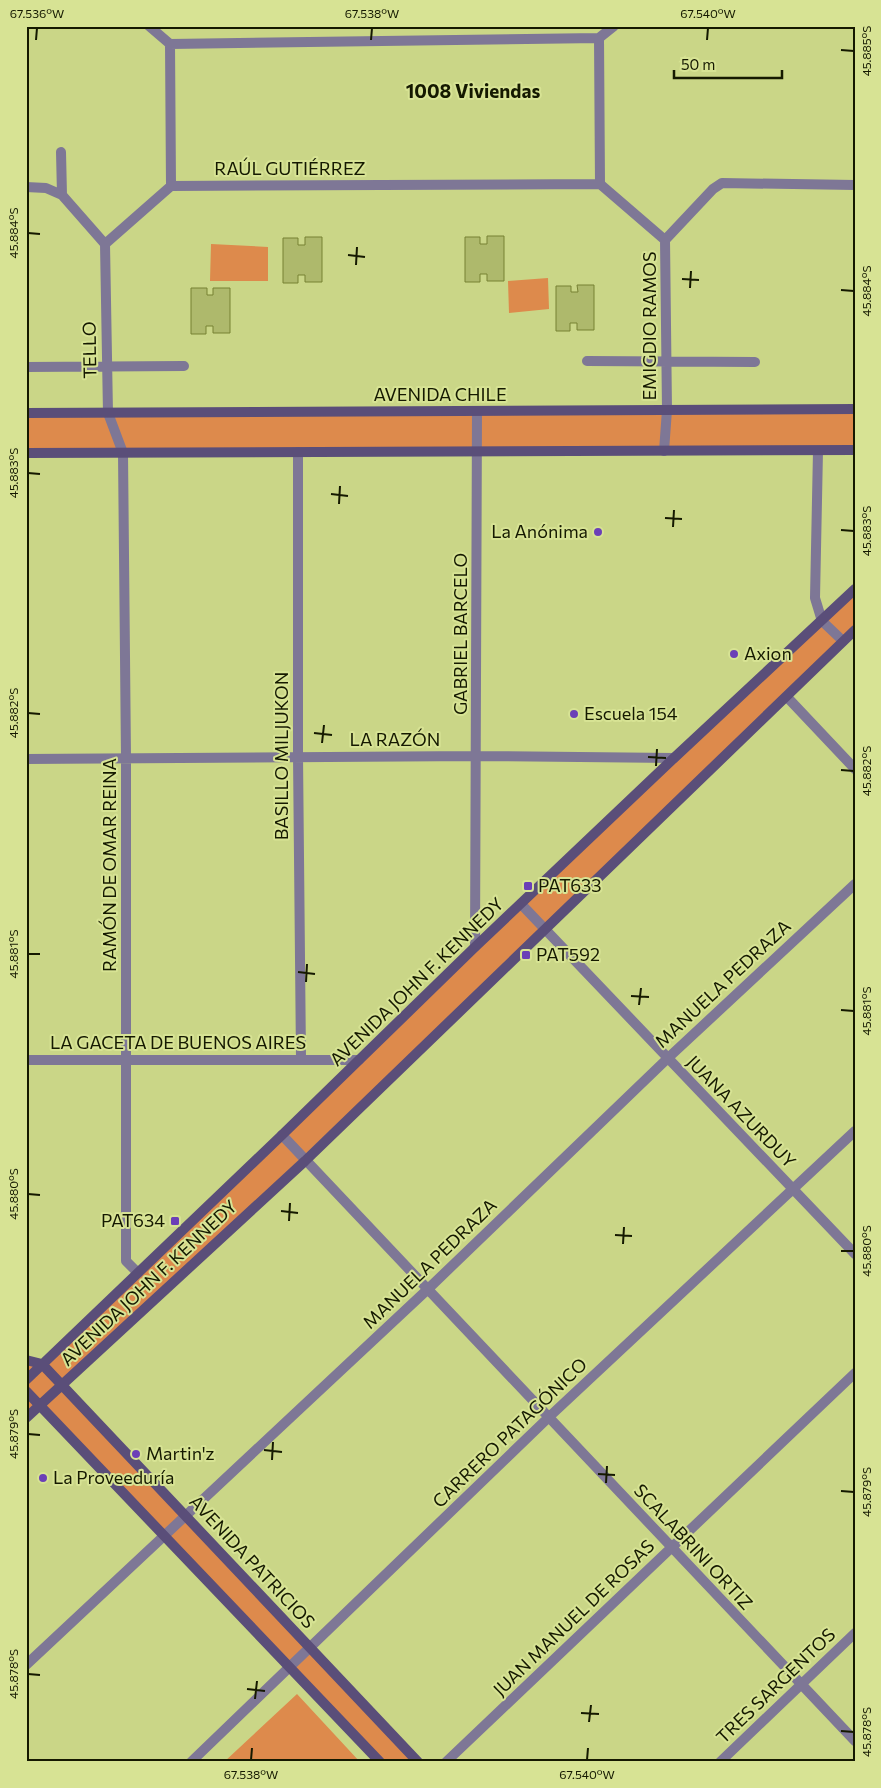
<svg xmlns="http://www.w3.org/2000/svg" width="881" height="1788" font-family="Commissioner,sans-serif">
<rect width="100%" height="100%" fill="#cad687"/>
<!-- green -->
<path fill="#dd8a4c" d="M 211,244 L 268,247 L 268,281 L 210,281 Z
M 548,278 L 549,309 L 509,313 L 508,281 Z
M 855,409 L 855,450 L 26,453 L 26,413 Z
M 855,589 L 855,630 L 787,697 L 62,1385 L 418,1762 L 380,1762 L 40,1406 L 26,1418 L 26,1360 L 42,1364 Z
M 297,1694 L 360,1762 L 224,1762 Z"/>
<!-- building -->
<path fill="#aeb96c" stroke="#778133" d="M 487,236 L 504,236 L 504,281 L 487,281 L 487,274 L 480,274 L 480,282 L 465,282 L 465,237 L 480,237 L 480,244 L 487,244 Z
M 305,237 L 322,237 L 322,282 L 305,282 L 305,275 L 298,275 L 298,283 L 283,283 L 283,238 L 298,238 L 298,245 L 305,245 Z
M 577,285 L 594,285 L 594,330 L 577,330 L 577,323 L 570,323 L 570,331 L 556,331 L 556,286 L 571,286 L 571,292 L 578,292 Z
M 191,288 L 207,288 L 207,295 L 213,295 L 213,288 L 230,288 L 230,333 L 213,333 L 213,326 L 206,326 L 206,334 L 191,334 Z"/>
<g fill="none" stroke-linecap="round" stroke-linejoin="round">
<!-- minor -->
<path stroke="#7e7796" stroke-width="10" d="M 149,26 L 170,44 L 171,186
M 614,26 L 599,38 L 600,184 L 665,240 L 667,410 L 664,451
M 170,44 L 599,38
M 61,152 L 62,195
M 26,187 L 46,188 L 62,195 L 105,244 L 171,186 L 600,184
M 665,240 L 713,189 L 722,183 L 855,185
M 105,244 L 108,413 L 123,453 L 126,758 L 126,1261 L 138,1273
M 587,361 L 755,362
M 26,367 L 184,366
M 818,451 L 815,598 L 822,621 L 843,641
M 298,452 L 298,756 L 301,1059
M 787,697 L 855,769
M 26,759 L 476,756 L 674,758
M 521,904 L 855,1254
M 475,947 L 477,411
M 26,1060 L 359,1060
M 282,1135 L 855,1741
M 26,1665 L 428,1289 L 668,1058 L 855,884
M 191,1762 L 549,1417 L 855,1131
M 446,1762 L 855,1373
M 720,1762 L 855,1633"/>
<!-- secondary -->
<path stroke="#5a4e79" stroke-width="10" d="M 26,413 L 855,409
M 26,453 L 855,450
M 26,1360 L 42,1364 L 418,1762
M 26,1380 L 282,1135 L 475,947 L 674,758 L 855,589
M 26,1391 L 380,1762
M 26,1418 L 305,1161 L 855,630"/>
</g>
<!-- ticks -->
<path fill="none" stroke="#151900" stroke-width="2" d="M 36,40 L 37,28M 371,40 L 372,28M 707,40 L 708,28M 841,50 L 854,51M 28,233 L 40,234M 348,255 L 365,257M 356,265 L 357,247M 682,279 L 699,280M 690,288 L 691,271M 841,290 L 854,291M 28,473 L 40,474M 331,494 L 348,496M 339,504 L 340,486M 665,518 L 682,519M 673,527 L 674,510M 841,530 L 854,531M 28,713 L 40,714M 314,733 L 332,735M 322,743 L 324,725M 648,757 L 666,758M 656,766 L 657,749M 841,770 L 854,771M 28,954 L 40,954M 298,972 L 315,974M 306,982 L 307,964M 631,996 L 649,997M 639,1005 L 641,988M 841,1010 L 854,1011M 28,1194 L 40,1195M 281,1211 L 298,1213M 289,1221 L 290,1203M 615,1235 L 632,1236M 623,1244 L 624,1227M 841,1251 L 854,1251M 28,1434 L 40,1435M 264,1450 L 282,1452M 272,1460 L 273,1442M 598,1474 L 615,1475M 606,1483 L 607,1466M 841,1491 L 854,1492M 28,1674 L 40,1675M 247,1689 L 265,1691M 255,1699 L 257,1681M 581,1713 L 599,1714M 589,1722 L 591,1705M 841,1731 L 854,1732M 251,1760 L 252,1748M 587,1760 L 588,1748"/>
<!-- markers -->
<g fill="#6b3fb7" stroke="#d7e394" stroke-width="2">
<circle cx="598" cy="532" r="5"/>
<circle cx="734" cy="654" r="5"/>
<circle cx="574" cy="714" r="5"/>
<rect x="523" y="881" width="10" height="10" rx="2.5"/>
<rect x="521" y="950" width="10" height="10" rx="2.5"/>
<rect x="170" y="1216" width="10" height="10" rx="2.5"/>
<circle cx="136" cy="1454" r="5"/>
<circle cx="43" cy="1478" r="5"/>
</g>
<g text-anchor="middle" stroke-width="4" stroke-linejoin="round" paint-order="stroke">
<!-- street labels -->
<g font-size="18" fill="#151900" stroke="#d7e394">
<text x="290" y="175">RAÚL GUTIÉRREZ</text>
<text transform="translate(650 326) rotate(-90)" y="6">EMIGDIO RAMOS</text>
<text transform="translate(90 350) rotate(-91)" y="6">TELLO</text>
<text x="440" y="401">AVENIDA CHILE</text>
<text transform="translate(461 634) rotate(-90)" y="6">GABRIEL BARCELO</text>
<text x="395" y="746">LA RAZÓN</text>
<text transform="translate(282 756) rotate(-90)" y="6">BASILLO MILJUKON</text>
<text transform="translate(110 865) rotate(-90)" y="6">RAMÓN DE OMAR REINA</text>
<text transform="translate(417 982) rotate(-44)" y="6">AVENIDA JOHN F. KENNEDY</text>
<text transform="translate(723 984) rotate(-43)" y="6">MANUELA PEDRAZA</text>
<text x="178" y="1049">LA GACETA DE BUENOS AIRES</text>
<text transform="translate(741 1112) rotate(46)" y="6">JUANA AZURDUY</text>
<text transform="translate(430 1264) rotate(-44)" y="6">MANUELA PEDRAZA</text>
<text transform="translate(149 1283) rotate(-43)" y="6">AVENIDA JOHN F. KENNEDY</text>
<text transform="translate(510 1433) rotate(-44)" y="6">CARRERO PATAGÓNICO</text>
<text transform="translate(693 1547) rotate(47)" y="6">SCALABRINI ORTIZ</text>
<text transform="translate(252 1562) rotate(47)" y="6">AVENIDA PATRICIOS</text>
<text transform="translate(574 1618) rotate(-44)" y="6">JUAN MANUEL DE ROSAS</text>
<text transform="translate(776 1686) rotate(-44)" y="6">TRES SARGENTOS</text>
</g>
<!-- poi labels -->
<g font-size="18" fill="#151900" stroke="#d7e394" text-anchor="start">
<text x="588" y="538" text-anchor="end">La Anónima</text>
<text x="744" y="660">Axion</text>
<text x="584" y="720">Escuela 154</text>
<text x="538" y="892">PAT633</text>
<text x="536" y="961">PAT592</text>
<text x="165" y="1227" text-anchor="end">PAT634</text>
<text x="146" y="1460">Martin'z</text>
<text x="53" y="1484">La Proveeduría</text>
</g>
<!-- neighbourhood labels -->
<g font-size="19" font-weight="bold" fill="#151900" stroke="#d7e394">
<text x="473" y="98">1008 Viviendas</text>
</g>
</g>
<!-- border -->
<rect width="881" height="1788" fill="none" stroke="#d7e394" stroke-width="55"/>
<!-- scale -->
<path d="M674 70v8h108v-8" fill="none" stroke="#151900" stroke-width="2.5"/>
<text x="681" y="70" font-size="15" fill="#151900" stroke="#d7e394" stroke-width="4" paint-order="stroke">50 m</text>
<rect x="28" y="28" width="826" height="1732" fill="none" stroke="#151900" stroke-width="2"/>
<g font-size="12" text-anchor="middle" fill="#151900">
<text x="37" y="18">67.536°W</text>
<text x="372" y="18">67.538°W</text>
<text x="708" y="18">67.540°W</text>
<text transform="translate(867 51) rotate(-90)" y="4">45.885°S</text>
<text transform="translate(14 233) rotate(-90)" y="4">45.884°S</text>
<text transform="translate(867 291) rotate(-90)" y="4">45.884°S</text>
<text transform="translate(14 473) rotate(-90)" y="4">45.883°S</text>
<text transform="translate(867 531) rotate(-90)" y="4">45.883°S</text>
<text transform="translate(14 713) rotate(-90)" y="4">45.882°S</text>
<text transform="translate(867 771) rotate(-90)" y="4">45.882°S</text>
<text transform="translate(14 954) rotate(-90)" y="4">45.881°S</text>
<text transform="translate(867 1011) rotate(-90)" y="4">45.881°S</text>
<text transform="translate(14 1194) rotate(-90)" y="4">45.880°S</text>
<text transform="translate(867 1251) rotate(-90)" y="4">45.880°S</text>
<text transform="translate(14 1434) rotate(-90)" y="4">45.879°S</text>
<text transform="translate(867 1492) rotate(-90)" y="4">45.879°S</text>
<text transform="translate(14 1674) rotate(-90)" y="4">45.878°S</text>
<text transform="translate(867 1732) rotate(-90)" y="4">45.878°S</text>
<text x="251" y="1779">67.538°W</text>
<text x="587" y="1779">67.540°W</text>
</g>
</svg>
